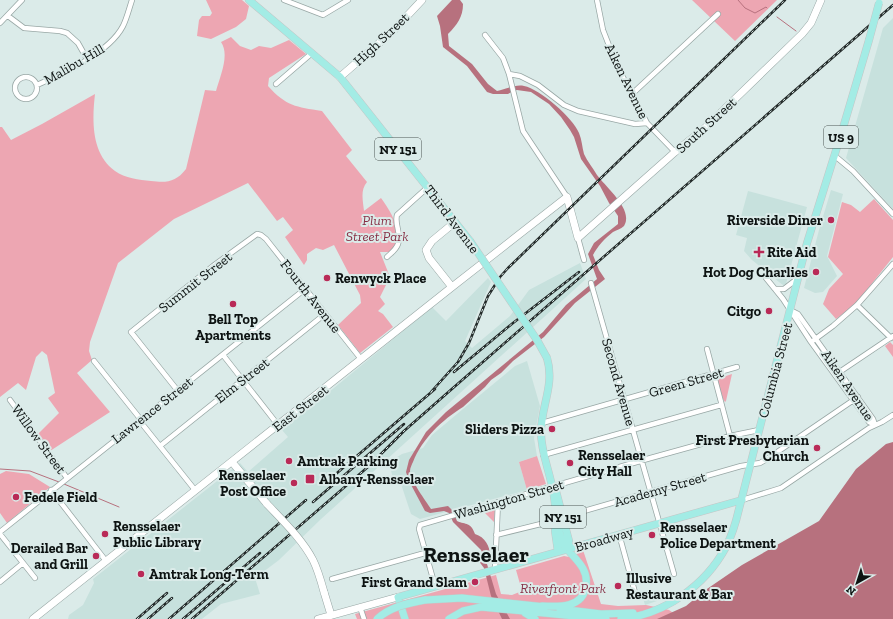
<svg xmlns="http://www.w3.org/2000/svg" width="893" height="619" font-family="'Zilla Slab',serif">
<rect width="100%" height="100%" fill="#dbebe9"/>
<!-- built -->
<path fill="#c7e1dd" d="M 893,18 L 893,209 L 846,158 L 883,28 Z
M 831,190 L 843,194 L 827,256 L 837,276 L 823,292 L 815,293 L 804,288 L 819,230 Z
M 748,191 L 807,207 L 786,284 L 783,285 L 779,282 L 752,260 L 744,251 L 747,238 L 736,235 Z
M 580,263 L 586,279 L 320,520 L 279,560 L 255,578 L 260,594 L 221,604 L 202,619 L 68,619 L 69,615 L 83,605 L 94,583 L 93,579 L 240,463 L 248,472 L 288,437 L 282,430 L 317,402 L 432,307 L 446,321 L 488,278 L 491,282 L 465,341 L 472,348 L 510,316 L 529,290 Z
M 527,361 L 540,406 L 534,438 L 537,456 L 519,462 L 527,490 L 420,519 L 411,514 L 400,481 L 394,483 L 389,462 L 402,454 L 423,448 L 432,435 L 463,409 L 515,366 Z
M 651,592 L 653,598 L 655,597 L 657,601 L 645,605 L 642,595 Z"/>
<!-- green -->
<path fill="#eda6b2" d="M 206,0 L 242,0 L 249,6 L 246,19 L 236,27 L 211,39 L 197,36 L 199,20 L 202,16 L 210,16 L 212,13 Z
M 692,0 L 777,0 L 735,41 Z
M 231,37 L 240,46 L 251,50 L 259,46 L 271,48 L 289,40 L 306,54 L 269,78 L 268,86 C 286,106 296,107 322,111 L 352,150 L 346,156 L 367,182 C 360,190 363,201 364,211 L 381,198 C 392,213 406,236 390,252 L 380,252 L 390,277 L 380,297 L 385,304 L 378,311 L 383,314 L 393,327 L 360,353 L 338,325 L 361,303 L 360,295 L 334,245 L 323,250 L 316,248 L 307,254 L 307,260 L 304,265 L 285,237 L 293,230 L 283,217 L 277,221 L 248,183 L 174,219 L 118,263 L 90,342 L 89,351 L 92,360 L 77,373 L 110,412 L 50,451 L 38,434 L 59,413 L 48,398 L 55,393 L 47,355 L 42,351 L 36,357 L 26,390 L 18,383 L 0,397 L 0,127 L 2,127 L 11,140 L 42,124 L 95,94 C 92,120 91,154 115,171 C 125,178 139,180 151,181 C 167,183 176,182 186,169 L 205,90 L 216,91 C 220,76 230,55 221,42 Z
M 874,199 L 893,220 L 893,257 L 858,301 L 848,310 L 836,319 L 823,304 L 829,289 L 843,274 L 828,257 L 842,202 L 851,205 L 860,212 Z
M 890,342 L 893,345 L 893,357 L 885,346 Z
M 732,374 L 726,401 L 725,402 L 723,399 L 717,379 Z
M 537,456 L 546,484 L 527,490 L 519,462 Z
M 6,471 L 29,474 L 50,487 L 7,523 L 0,513 L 0,474 Z
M 493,509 L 495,509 L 494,522 L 483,511 Z
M 583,550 L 601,604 L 618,606 L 646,605 L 669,610 L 682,619 L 357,619 L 355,614 L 496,575 L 501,594 L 512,595 L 522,591 L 516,570 L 564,556 L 569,557 Z"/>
<!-- water -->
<path fill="#b7717e" d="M 452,0 L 460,0 L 463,4 C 463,17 457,25 448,34 L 449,46 L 472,64 L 488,84 L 497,91 C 506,89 516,84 524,86 C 540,89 573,118 579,133 C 582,140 582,147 584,154 C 587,161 593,168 597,175 C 605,186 628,205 626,220 C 626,222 625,224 624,226 C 621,229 616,230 613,232 C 605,238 597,247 593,255 L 599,270 L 605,279 L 575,303 L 544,337 L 513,361 L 501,373 L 491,380 L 485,387 L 463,407 C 442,420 422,439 413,462 C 412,464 410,468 410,471 C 410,480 426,501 431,509 L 448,506 L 453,511 L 457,521 C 466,525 471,522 475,534 C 485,537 490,546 490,556 L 487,560 L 487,564 L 496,594 L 510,619 L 502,619 L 491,596 L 484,568 L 478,560 L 483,554 L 481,550 L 453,522 L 449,513 L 444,511 L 430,513 L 425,511 L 409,481 L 406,472 L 409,460 L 426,432 L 446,412 L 543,332 L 566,305 L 597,279 L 588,254 L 594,243 L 618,224 L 618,216 L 614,210 L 609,203 L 600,186 L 581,159 L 574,137 L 570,130 L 561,117 L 549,104 L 531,92 L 517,90 L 513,91 L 508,94 L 493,94 L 487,92 L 467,66 L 443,47 L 440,26 L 437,16 Z
M 893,442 L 893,619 L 657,619 L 686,606 L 704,591 L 742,565 L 819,521 L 856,469 L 886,444 Z"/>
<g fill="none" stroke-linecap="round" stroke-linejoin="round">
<!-- stream -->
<path stroke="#b7717e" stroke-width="1" d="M 738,0 L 745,8 L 755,13 L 766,7 L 767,8
M 777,17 L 796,31
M 0,469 L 30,471 L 59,482
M 64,484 L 119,507"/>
<!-- street casing -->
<g stroke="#98a7a5" stroke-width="6">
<path id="street" d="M 284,0 L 323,15 L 348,0
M 597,0 L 603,30 L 617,66 L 647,123 L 675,152
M 8,16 L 24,28 L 60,31 L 67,33 L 78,43 L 87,59
M 0,23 L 22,0
M 485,35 L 503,58 L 509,74 L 520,76 L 538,85 L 564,105 L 578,111 L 635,124 L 647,123
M 509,74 L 523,131 L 567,197
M15 88a11 11 0 1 1 22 0a11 11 0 1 1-22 0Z
M 276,84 L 312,53
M 37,85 C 64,73 109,53 123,26 C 127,18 129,9 132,0
M 632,94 L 718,14
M 835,156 L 853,171 L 893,214
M 578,238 L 584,260
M 387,257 C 391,253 396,250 398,244 C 402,234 394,224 397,215 L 428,187
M 766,278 L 783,299 L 811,342 L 869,422 L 875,425
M 591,283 L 674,574
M 775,289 L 784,289 L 797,279
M 857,305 L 891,338
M 792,311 L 798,314 L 873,419 L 875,425
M 814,340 L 833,326 L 857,305 L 893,264
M 707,349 L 730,436
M 223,355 L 278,425
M 94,361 L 138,416 L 143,425 L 195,490
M 838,373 L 893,336
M 178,391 L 131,332 L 213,266 L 257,234 L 261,235 L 266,239 L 361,359
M 10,400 L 67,478
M 542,423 L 737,367
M 160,446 L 325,314
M 543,455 L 721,405
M 51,490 L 106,561
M 742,500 L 781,488 L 869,428 L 882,422 L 893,415
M 563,517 L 741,466 L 760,463 L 767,459 L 858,397
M 0,532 L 305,289
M 0,534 L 35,578
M 619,534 L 636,596
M 496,535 L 557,520
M 495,570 L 498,502
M 332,579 L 425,553
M 0,582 L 23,563
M 435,586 L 419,529 L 420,525 L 647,459 L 730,436 L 759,430
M 360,607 L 364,619"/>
</g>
<!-- secondary casing -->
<g stroke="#98a7a5" stroke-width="8">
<path id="secondary" d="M 340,77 L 393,31 L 422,0
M 452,287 L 429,258 L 426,250 L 432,241 L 455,222
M 232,462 L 267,504
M 324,592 L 331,615
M 33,619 L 452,287 L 567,197 L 578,238 L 675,152 L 706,127 L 802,34 L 811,23 L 821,0
M 318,619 L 398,597"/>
</g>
<!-- primary casing -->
<g stroke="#c5c6c6" stroke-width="8">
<path id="primary" d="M 249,0 L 340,77 L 470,241
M 556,491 L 569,541 L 568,549
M 556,524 L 555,531 L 558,552
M 425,600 L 462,598 L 545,607
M 542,606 C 559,607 583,608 586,586 C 589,567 573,558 564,545 C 560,539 559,529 557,522 C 555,510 555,497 552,486 C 548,467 541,451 541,432 C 541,406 555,385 547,358
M 560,609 L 601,614 L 633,613
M 525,613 L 535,619
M 405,619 L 398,597 L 742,500
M 449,619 L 463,611 L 481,607 L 606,619
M 621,619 C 665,614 705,586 726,547 C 732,535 736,522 739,509 L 807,243 L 843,128 L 869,40"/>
</g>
<!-- street -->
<use href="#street" stroke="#fff" stroke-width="4.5"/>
<!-- secondary -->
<use href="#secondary" stroke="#fff" stroke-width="7"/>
<!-- primary -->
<use href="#primary" stroke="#a3ece5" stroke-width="7"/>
<!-- rail casing -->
<g stroke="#232a29" stroke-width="2.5">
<path id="rail" d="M 454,372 L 513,323 L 579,272
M 431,392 L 458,362 L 469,343 L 488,296 L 500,277 L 508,268 L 785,0
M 330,479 L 435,389
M 313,502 L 404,424
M 137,619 L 167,593
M 148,619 L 172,598
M 169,619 L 306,500
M 183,619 L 260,553
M 192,619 L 369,466 L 404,431 L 453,388 L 893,5"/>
</g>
<!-- rail -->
<use href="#rail" stroke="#dbebe9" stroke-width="1" stroke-dasharray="3" stroke-linecap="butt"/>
<!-- secondary-bridge casing -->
<g stroke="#98a7a5" stroke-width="8" stroke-linecap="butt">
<path id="secondary-bridge" d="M 267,504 C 283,521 302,539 313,560 C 318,570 321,581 324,592"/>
</g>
<!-- primary-bridge casing -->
<g stroke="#c5c6c6" stroke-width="8" stroke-linecap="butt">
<path id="primary-bridge" d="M 869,40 L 879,3
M 470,241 L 537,340 L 547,358
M 377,619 C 390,607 408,603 425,600"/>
</g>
<!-- secondary-bridge -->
<use href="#secondary-bridge" stroke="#fff" stroke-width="7"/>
<!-- primary-bridge -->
<use href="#primary-bridge" stroke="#a3ece5" stroke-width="7"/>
</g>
<!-- markers -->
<g fill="#b92a57" stroke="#dbebe9" stroke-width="1.5">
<circle cx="831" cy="220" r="4"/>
<path d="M757 246h4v4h4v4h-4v4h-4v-4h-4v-4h4z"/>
<circle cx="816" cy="272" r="4"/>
<circle cx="327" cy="278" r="4"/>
<circle cx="233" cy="304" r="4"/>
<circle cx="769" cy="311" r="4"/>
<circle cx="552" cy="429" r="4"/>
<circle cx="817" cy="448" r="4"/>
<circle cx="289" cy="461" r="4"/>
<circle cx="570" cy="463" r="4"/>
<rect x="305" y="474" width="10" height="10" rx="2"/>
<circle cx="294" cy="483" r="4"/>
<circle cx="16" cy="497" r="4"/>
<circle cx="105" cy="534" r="4"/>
<circle cx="652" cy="535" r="4"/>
<circle cx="96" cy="556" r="4"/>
<circle cx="141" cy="574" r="4"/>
<circle cx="475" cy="582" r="4"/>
<circle cx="618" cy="586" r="4"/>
</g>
<g text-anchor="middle" stroke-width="4" stroke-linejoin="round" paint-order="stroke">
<!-- shield labels -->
<g fill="#dbebe9" stroke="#4b5452" stroke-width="1">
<rect x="824" y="126" width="34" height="22" rx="3"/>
<rect x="375" y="138" width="46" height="22" rx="3"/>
<rect x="540" y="506" width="46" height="22" rx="3"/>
</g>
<g font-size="13" font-weight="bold" fill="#0d1312">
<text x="841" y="142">US 9</text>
<text x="398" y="154">NY 151</text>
<text x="563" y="522">NY 151</text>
</g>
<!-- street labels -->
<g font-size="14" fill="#0d1312" stroke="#dbebe9">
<text transform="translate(381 39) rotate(-43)" y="5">High Street</text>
<text transform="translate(74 64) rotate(-30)" y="5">Malibu Hill</text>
<text transform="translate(627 81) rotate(64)" y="5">Aiken Avenue</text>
<text transform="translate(706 125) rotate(-42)" y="5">South Street</text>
<text transform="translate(452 219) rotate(53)" y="5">Third Avenue</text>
<text transform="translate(195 282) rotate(-38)" y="5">Summit Street</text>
<text transform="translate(311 296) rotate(52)" y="5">Fourth Avenue</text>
<text transform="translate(775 370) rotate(-75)" y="5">Columbia Street</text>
<text transform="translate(242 380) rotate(-38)" y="5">Elm Street</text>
<text transform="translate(619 382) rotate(74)" y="5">Second Avenue</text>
<text transform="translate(686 382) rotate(-16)" y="5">Green Street</text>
<text transform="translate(848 385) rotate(56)" y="5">Aiken Avenue</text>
<text transform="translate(300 408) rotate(-38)" y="5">East Street</text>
<text transform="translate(152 410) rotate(-38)" y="5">Lawrence Street</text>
<text transform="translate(39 439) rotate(54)" y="5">Willow Street</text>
<text transform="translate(660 489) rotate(-16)" y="5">Academy Street</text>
<text transform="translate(509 499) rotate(-16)" y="5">Washington Street</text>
<text transform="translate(604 539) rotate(-16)" y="5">Broadway</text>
</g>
<!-- park labels -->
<g font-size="14" font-style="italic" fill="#873046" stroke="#dbebe9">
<text x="377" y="225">Plum<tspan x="377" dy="16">Street Park</tspan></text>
<text x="563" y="593">Riverfront Park</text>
</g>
<!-- poi labels -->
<g font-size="14" font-weight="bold" fill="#0d1312" stroke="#dbebe9" text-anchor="start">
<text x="823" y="225" text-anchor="end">Riverside Diner</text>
<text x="767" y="257">Rite Aid</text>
<text x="808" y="277" text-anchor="end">Hot Dog Charlies</text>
<text x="335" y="283">Renwyck Place</text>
<text x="761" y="316" text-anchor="end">Citgo</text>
<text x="233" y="324" text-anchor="middle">Bell Top<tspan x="233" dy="16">Apartments</tspan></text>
<text x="544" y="434" text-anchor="end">Sliders Pizza</text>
<text x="809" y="445" text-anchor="end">First Presbyterian<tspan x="809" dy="16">Church</tspan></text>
<text x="578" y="460">Rensselaer<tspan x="578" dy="16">City Hall</tspan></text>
<text x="297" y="466">Amtrak Parking</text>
<text x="286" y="480" text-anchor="end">Rensselaer<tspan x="286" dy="16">Post Office</tspan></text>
<text x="319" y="484">Albany-Rensselaer</text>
<text x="24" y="502">Fedele Field</text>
<text x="113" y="531">Rensselaer<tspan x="113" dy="16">Public Library</tspan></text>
<text x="660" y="532">Rensselaer<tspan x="660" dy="16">Police Department</tspan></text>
<text x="88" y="553" text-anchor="end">Derailed Bar<tspan x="88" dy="16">and Grill</tspan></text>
<text x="149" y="579">Amtrak Long-Term</text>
<text x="626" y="583">Illusive<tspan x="626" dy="16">Restaurant &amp; Bar</tspan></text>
<text x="467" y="587" text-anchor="end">First Grand Slam</text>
</g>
<!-- town labels -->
<g font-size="22" font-weight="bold" fill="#0d1312" stroke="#dbebe9">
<text x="476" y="562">Rensselaer</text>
</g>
</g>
<!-- north arrow -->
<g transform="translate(857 583) rotate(219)" stroke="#dbebe9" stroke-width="3" paint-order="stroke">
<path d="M0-3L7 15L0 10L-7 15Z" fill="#0d1312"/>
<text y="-6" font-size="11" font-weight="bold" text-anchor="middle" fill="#0d1312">N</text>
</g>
</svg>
